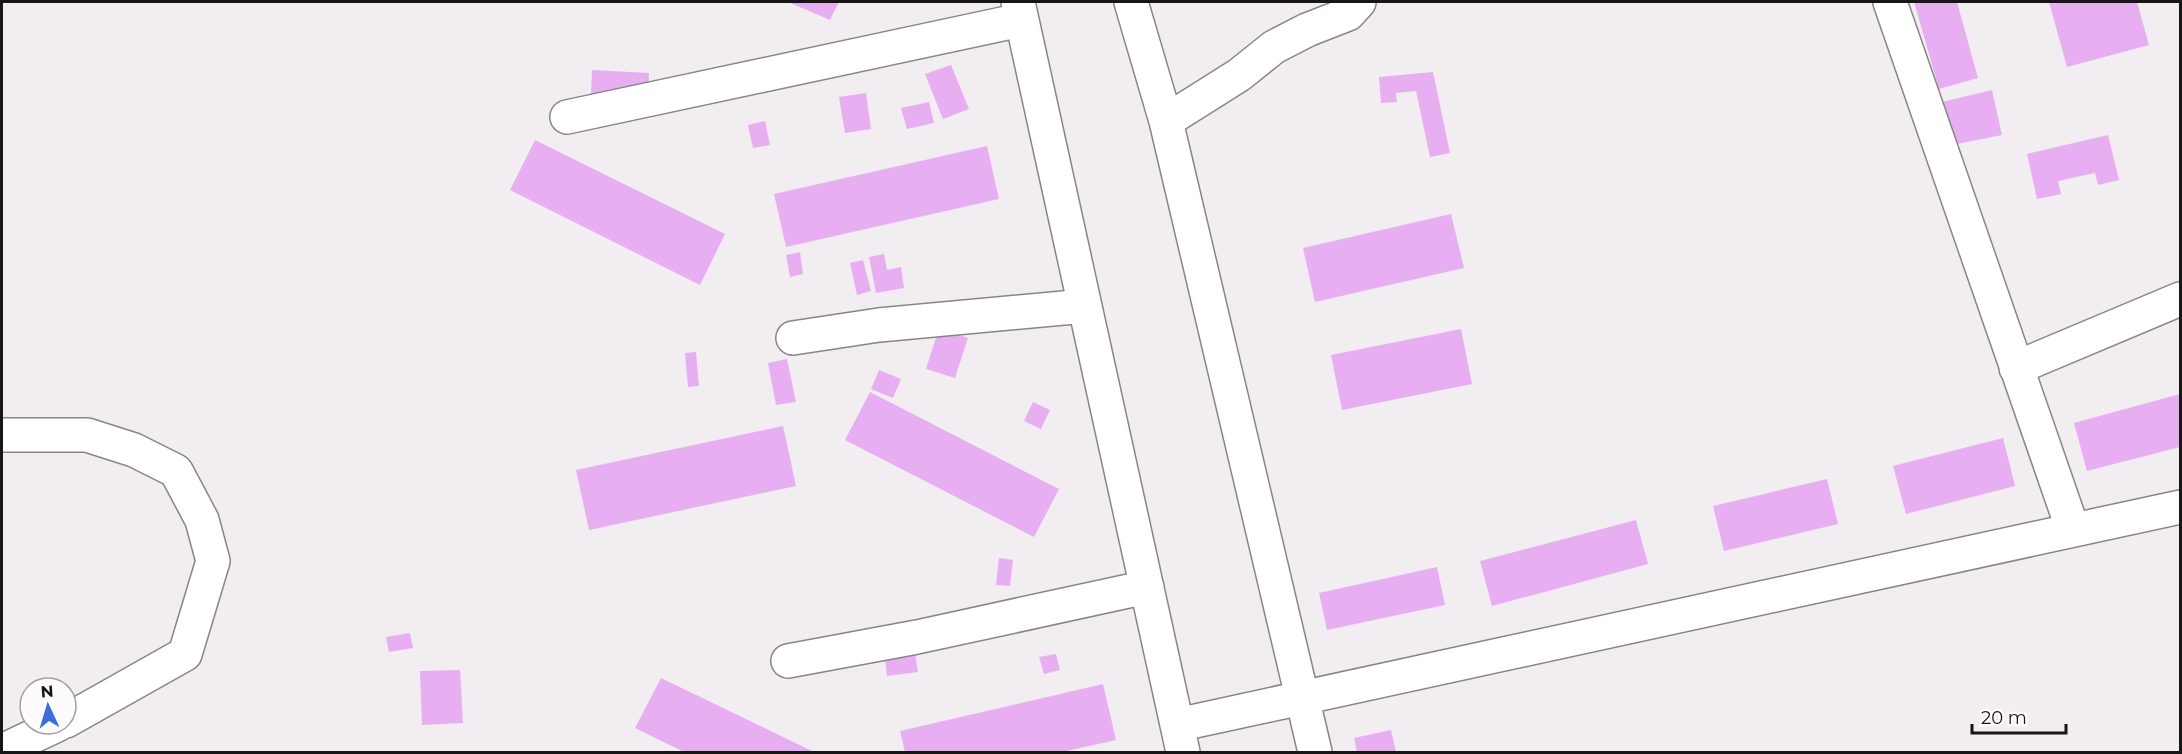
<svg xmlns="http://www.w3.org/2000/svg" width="2182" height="754" font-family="Montserrat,sans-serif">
<rect width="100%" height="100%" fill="#f1edf1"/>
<!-- building -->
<path fill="#e7aff1" d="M 788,2 L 839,2 L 830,20 Z
M 1914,2 L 1957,2 L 1978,78 L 1939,89 Z
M 2049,2 L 2137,2 L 2149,45 L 2067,67 Z
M 951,65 L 969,109 L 943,119 L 925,74 Z
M 592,70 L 649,73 L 648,97 L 591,94 Z
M 1433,72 L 1450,153 L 1430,157 L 1416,91 L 1396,93 L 1397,102 L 1381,103 L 1379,77 Z
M 1992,90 L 2002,135 L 1952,145 L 1942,102 Z
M 866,93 L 871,129 L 845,133 L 839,97 Z
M 929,102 L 934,123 L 907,129 L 901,108 Z
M 765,121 L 770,145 L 753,148 L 748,125 Z
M 2108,135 L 2119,180 L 2098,185 L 2095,173 L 2058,181 L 2061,194 L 2037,199 L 2027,154 Z
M 535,140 L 725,234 L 700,285 L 510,190 Z
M 987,146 L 999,199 L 786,247 L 774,194 Z
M 1451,214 L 1464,268 L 1315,302 L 1303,248 Z
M 800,252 L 803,274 L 790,277 L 786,255 Z
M 884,254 L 887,270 L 901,267 L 904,288 L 876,293 L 869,257 Z
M 863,260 L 871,291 L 857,295 L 850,263 Z
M 939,328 L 968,338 L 955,378 L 926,369 Z
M 1461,329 L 1472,384 L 1342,410 L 1331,355 Z
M 696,352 L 699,386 L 688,387 L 685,353 Z
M 787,359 L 796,402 L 776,405 L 768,363 Z
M 879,370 L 901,379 L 893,398 L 871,389 Z
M 870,392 L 1059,489 L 1034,537 L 845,440 Z
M 2180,394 L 2180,447 L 2087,471 L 2074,423 Z
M 1033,402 L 1050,410 L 1041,429 L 1024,421 Z
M 783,426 L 796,486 L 589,530 L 576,470 Z
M 2003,438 L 2015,486 L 1906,514 L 1893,466 Z
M 1827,479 L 1838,524 L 1724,551 L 1713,506 Z
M 1636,520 L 1648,564 L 1492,606 L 1480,561 Z
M 999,558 L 1013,560 L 1010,586 L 996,585 Z
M 1437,567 L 1445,605 L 1327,630 L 1319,593 Z
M 410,633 L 413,648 L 389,652 L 386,637 Z
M 914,646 L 918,672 L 887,676 L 884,649 Z
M 1056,654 L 1060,670 L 1044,674 L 1039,657 Z
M 460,670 L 463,723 L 422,725 L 420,671 Z
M 661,678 L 814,752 L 684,752 L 635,728 Z
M 1103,684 L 1116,740 L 1062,752 L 905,752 L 900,731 Z
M 1391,730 L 1396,752 L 1357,752 L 1354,738 Z"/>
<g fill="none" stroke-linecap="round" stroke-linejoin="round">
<!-- minor casing -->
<g stroke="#888589" stroke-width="36">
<path id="minor" d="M 1018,2 L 1183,752
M 1131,2 L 1166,121 L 1315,752
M 1890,2 L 2073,530
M 567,117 L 1021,20
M 1166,121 L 1239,75 L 1274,47 L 1307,30 L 1348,14 L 1359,2
M 793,338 L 879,325 L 1085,306
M 2016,368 L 2180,299
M 2,435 L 87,435 L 134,450 L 176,471 L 202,520 L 213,561 L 185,654 L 66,721
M 788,661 L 917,637 L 1147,587
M 1177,725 L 2180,507
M 2,751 L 59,724"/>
</g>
<!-- minor -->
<use href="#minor" stroke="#fff" stroke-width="33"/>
</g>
<!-- border -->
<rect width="2182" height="754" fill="none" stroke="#171617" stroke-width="6"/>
<!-- north arrow -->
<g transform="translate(48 706) rotate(356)"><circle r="28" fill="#fefbff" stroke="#a29fa2" stroke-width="1.5"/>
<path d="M0-4.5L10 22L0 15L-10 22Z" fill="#3b6ddd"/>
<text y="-9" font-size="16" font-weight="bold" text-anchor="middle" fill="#171617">N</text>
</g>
<!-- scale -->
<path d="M1972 724v9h94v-9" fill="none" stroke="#171617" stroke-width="3"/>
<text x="1981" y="724" font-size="18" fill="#171617" stroke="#fefbff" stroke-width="4.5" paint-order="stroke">20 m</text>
</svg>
